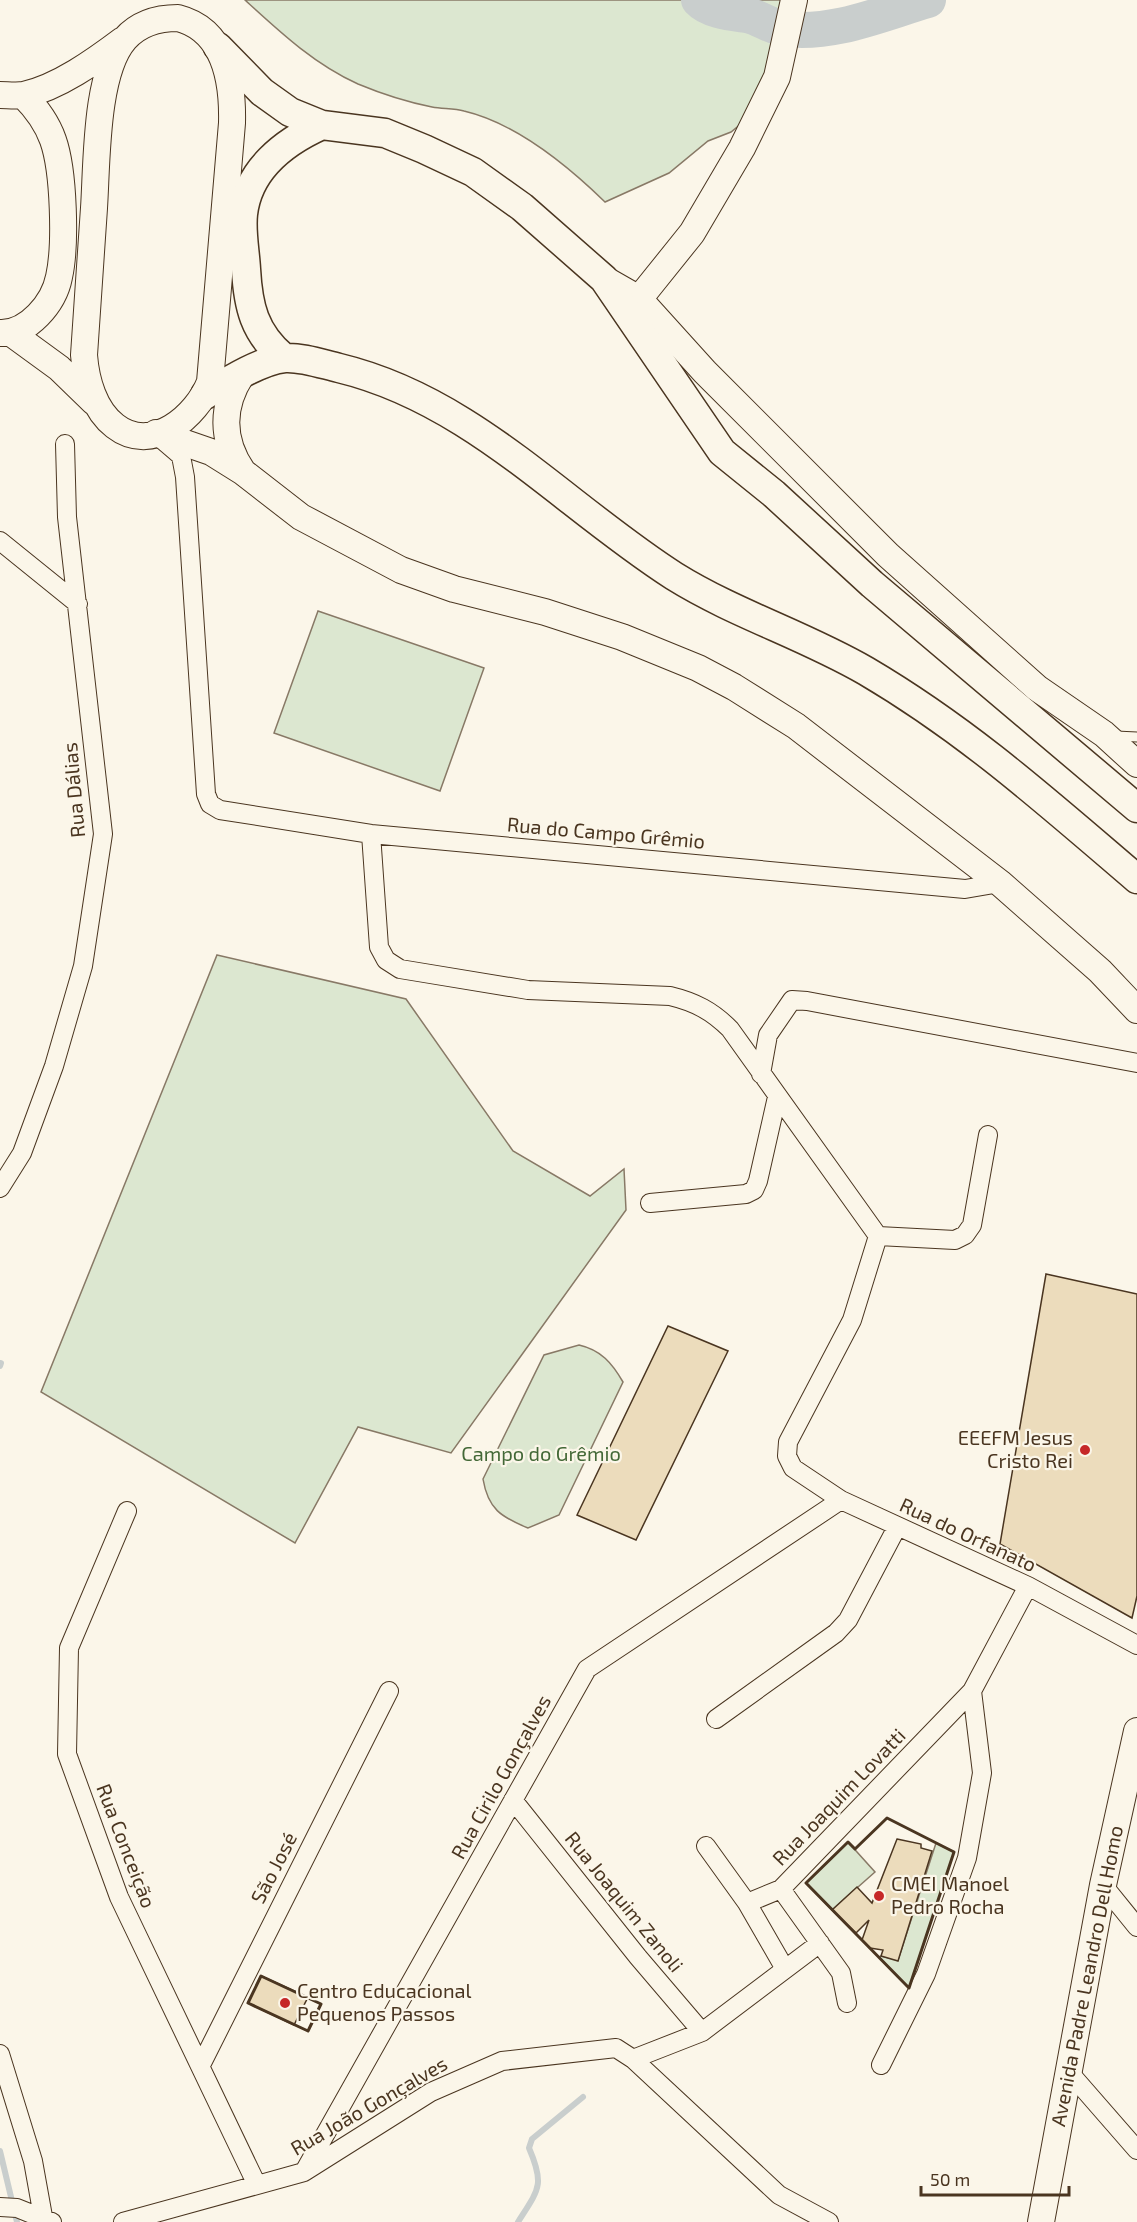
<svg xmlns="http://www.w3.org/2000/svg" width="1137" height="2222" font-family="'Exo 2',sans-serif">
<rect width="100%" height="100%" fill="#fbf6e9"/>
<!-- green -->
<path fill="#dce7d0" stroke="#887966" stroke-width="1.5" d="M 245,0 L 783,0 L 766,78 L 742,123 L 731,132 L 708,141 L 669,173 L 605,202 C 568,166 515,123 464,111 C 454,108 443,109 432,107 C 407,102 382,94 358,84 C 314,64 280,32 245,0 Z
M 318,611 L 484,668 L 440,791 L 274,733 Z
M 217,955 L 406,999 L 513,1151 L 590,1196 L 624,1169 L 626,1210 L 451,1453 L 358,1427 L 295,1543 L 41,1392 Z
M 579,1345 C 601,1350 612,1363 623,1382 L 559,1515 L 528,1528 C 501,1517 488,1509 483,1479 L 544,1355 Z
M 848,1842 L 875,1872 L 832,1910 L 806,1883 Z
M 936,1843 L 954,1852 L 909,1988 L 879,1957 L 881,1956 L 898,1960 Z"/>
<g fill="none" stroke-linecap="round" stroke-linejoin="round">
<!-- stream -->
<path stroke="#c9cecd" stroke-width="6" d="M 0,1366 L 1,1363
M 0,2151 L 17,2222
M 518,2222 C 539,2189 545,2185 529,2148 L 532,2139 L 583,2097"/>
<!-- river -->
<path stroke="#c9cecd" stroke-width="36" d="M 699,0 C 709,11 732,13 746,15 C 759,17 771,27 785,29 C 834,35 883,13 928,0"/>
</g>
<!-- building -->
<path fill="#ecdcbc" stroke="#4a3520" stroke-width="1.5" d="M 1046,1274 L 1137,1294 L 1137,1596 L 1132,1618 L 1000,1544 Z
M 668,1326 L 728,1351 L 636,1540 L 577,1515 Z
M 897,1839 L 921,1844 L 921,1848 L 932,1851 L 898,1961 L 881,1956 L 883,1950 L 870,1948 L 862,1940 L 869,1920 L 856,1933 L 832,1910 L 857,1887 L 872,1903 Z
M 261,1976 L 308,1997 L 294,2025 L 248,2003 Z"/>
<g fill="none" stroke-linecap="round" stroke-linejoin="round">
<!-- lane casing -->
<g stroke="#4a3520" stroke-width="11">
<path id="lane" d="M 1116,736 L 1137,737"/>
</g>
<!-- street casing -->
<g stroke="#4a3520" stroke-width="20">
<path id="street" d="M 160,438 L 181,456 L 185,477 L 206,794 L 210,804 L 220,810 L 371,834 L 965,889 L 1000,883
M 0,541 L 78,604
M 371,834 L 379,947 L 386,960 L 400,969 L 528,990 L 670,996 C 695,1002 712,1011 730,1029 L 878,1236 L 852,1320 L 788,1442 L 787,1456 L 793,1468 L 841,1500 L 1028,1586 L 1137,1645
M 761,1074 L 768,1035 L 792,1000 L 807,1001 L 1137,1063
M 0,1188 L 22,1153 L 54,1066 L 83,966 L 103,834 L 67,517 L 65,444
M 650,1203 L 746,1194 L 754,1190 L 758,1181 L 777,1097
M 878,1236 L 955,1240 L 965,1235 L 972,1225 L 988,1135
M 127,1511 L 69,1648 L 67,1754 L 119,1897 L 256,2183
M 716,1719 L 836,1633 L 848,1620 L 897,1527
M 513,1800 L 638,1957 L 702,2032
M 706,1846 L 747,1903 L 785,1969
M 1103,1885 L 1137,1927
M 747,1903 L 781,1889
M 847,2003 L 841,1973 L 781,1889 L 972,1691 L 1028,1586
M 0,2054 L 33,2161 L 44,2222
M 633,2059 L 702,2032 L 820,1943
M 201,2065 L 389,1691
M 881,2065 L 926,1974 L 967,1858 L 982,1773 L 972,1691
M 1069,2072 L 1137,2150
M 304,2172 L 587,1669 L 841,1500
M 0,2207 L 17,2208 L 52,2222
M 123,2222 L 304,2172 L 431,2092 L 502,2061 L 616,2048 L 633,2059 L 779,2195 L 829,2222"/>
</g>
<!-- secondary casing -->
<g stroke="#4a3520" stroke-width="28">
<path id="secondary" d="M 178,18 C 225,30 233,81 232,123 L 210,382 C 197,416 152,455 115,426 C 94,410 86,380 84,355 C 87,306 91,257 94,208 C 97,164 95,73 125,39 C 139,23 158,18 178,18 Z
M 0,95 C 7,95 16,96 24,95 C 59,87 95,61 123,40
M 604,279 L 639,299 L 705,372 L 888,555 L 1037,688 L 1104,734 L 1137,764
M 639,299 L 692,233 L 742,148 L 777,77 L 794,0
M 0,333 C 28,334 54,303 59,277 C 66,246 64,171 53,140 C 47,123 36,108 23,95
M 11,333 L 59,368 L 94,402
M 242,374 C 221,406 221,440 243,472
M 156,433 L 211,452 L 243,472 L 301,517 L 401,570 L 454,589 L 545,612 L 622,637 L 698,668 L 734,687 L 796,726 L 1000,883 L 1100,971 L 1137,1010
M 1041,2222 L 1103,1885 L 1137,1731"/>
</g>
<!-- primary casing -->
<g stroke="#4a3520" stroke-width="31">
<path id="primary" d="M 218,47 L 262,92 L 290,112 L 322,125 L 385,133 L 424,149 L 473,172 L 522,207 L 604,279 L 722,452 L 774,494 L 872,584 L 1137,808
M 284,358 C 254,333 248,306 246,269 C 245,251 241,232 243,214 C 248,170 284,142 322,125
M 205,395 C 225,383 261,360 285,358 C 302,357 322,364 339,368 C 472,400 563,505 674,576 C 735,614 804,635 866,671 C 968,731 1048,803 1137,879"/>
</g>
<!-- lane -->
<use href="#lane" stroke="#fbf6e9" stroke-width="9"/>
<!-- street -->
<use href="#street" stroke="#fbf6e9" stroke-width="18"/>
<!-- secondary -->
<use href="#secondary" stroke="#fbf6e9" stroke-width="26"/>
<!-- primary -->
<use href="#primary" stroke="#fbf6e9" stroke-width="28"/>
<!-- wall -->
<path stroke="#4a3520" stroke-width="3" d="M 887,1818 L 954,1852 L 909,1988 L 806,1883 L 848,1842 L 855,1849 Z
M 261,1976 L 321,2004 L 308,2031 L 248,2003 Z"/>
</g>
<!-- markers -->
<g fill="#c62828" stroke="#fbf6e9" stroke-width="2">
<circle cx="1085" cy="1450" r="6"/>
<circle cx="879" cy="1896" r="6"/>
<circle cx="285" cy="2003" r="6"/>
</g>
<g text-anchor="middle" stroke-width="4.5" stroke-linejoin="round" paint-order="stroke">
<!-- street labels -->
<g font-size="20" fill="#4a3520" stroke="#fbf6e9">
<text transform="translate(74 790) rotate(-95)" y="7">Rua Dálias</text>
<text transform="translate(606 833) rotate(5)" y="7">Rua do Campo Grêmio</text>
<text transform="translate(968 1535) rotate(25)" y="7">Rua do Orfanato</text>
<text transform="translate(501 1777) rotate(-61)" y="7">Rua Cirilo Gonçalves</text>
<text transform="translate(839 1797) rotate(-46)" y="7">Rua Joaquim Lovatti</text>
<text transform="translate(126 1846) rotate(69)" y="7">Rua Conceição</text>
<text transform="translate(274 1868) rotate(-63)" y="7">São José</text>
<text transform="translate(624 1902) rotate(51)" y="7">Rua Joaquim Zanoli</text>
<text transform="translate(1087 1976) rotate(-79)" y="7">Avenida Padre Leandro Dell Homo</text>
<text transform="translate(369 2106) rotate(-30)" y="7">Rua João Gonçalves</text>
</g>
<!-- poi labels -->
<g font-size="20" fill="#4a3520" stroke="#fbf6e9" text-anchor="start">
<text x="1073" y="1445" text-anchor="end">EEEFM Jesus<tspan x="1073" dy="23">Cristo Rei</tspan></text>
<text x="891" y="1891">CMEI Manoel<tspan x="891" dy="23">Pedro Rocha</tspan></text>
<text x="297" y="1998">Centro Educacional<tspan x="297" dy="23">Pequenos Passos</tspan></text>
</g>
<!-- park labels -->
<g font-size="20" fill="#436837" stroke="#fbf6e9">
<text x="541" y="1461">Campo do Grêmio</text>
</g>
</g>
<!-- scale -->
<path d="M921 2186v9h148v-9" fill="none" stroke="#4a3520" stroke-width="3"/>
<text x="930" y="2186" font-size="18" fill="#4a3520" stroke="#fbf6e9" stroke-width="4.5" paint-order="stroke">50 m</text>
</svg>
